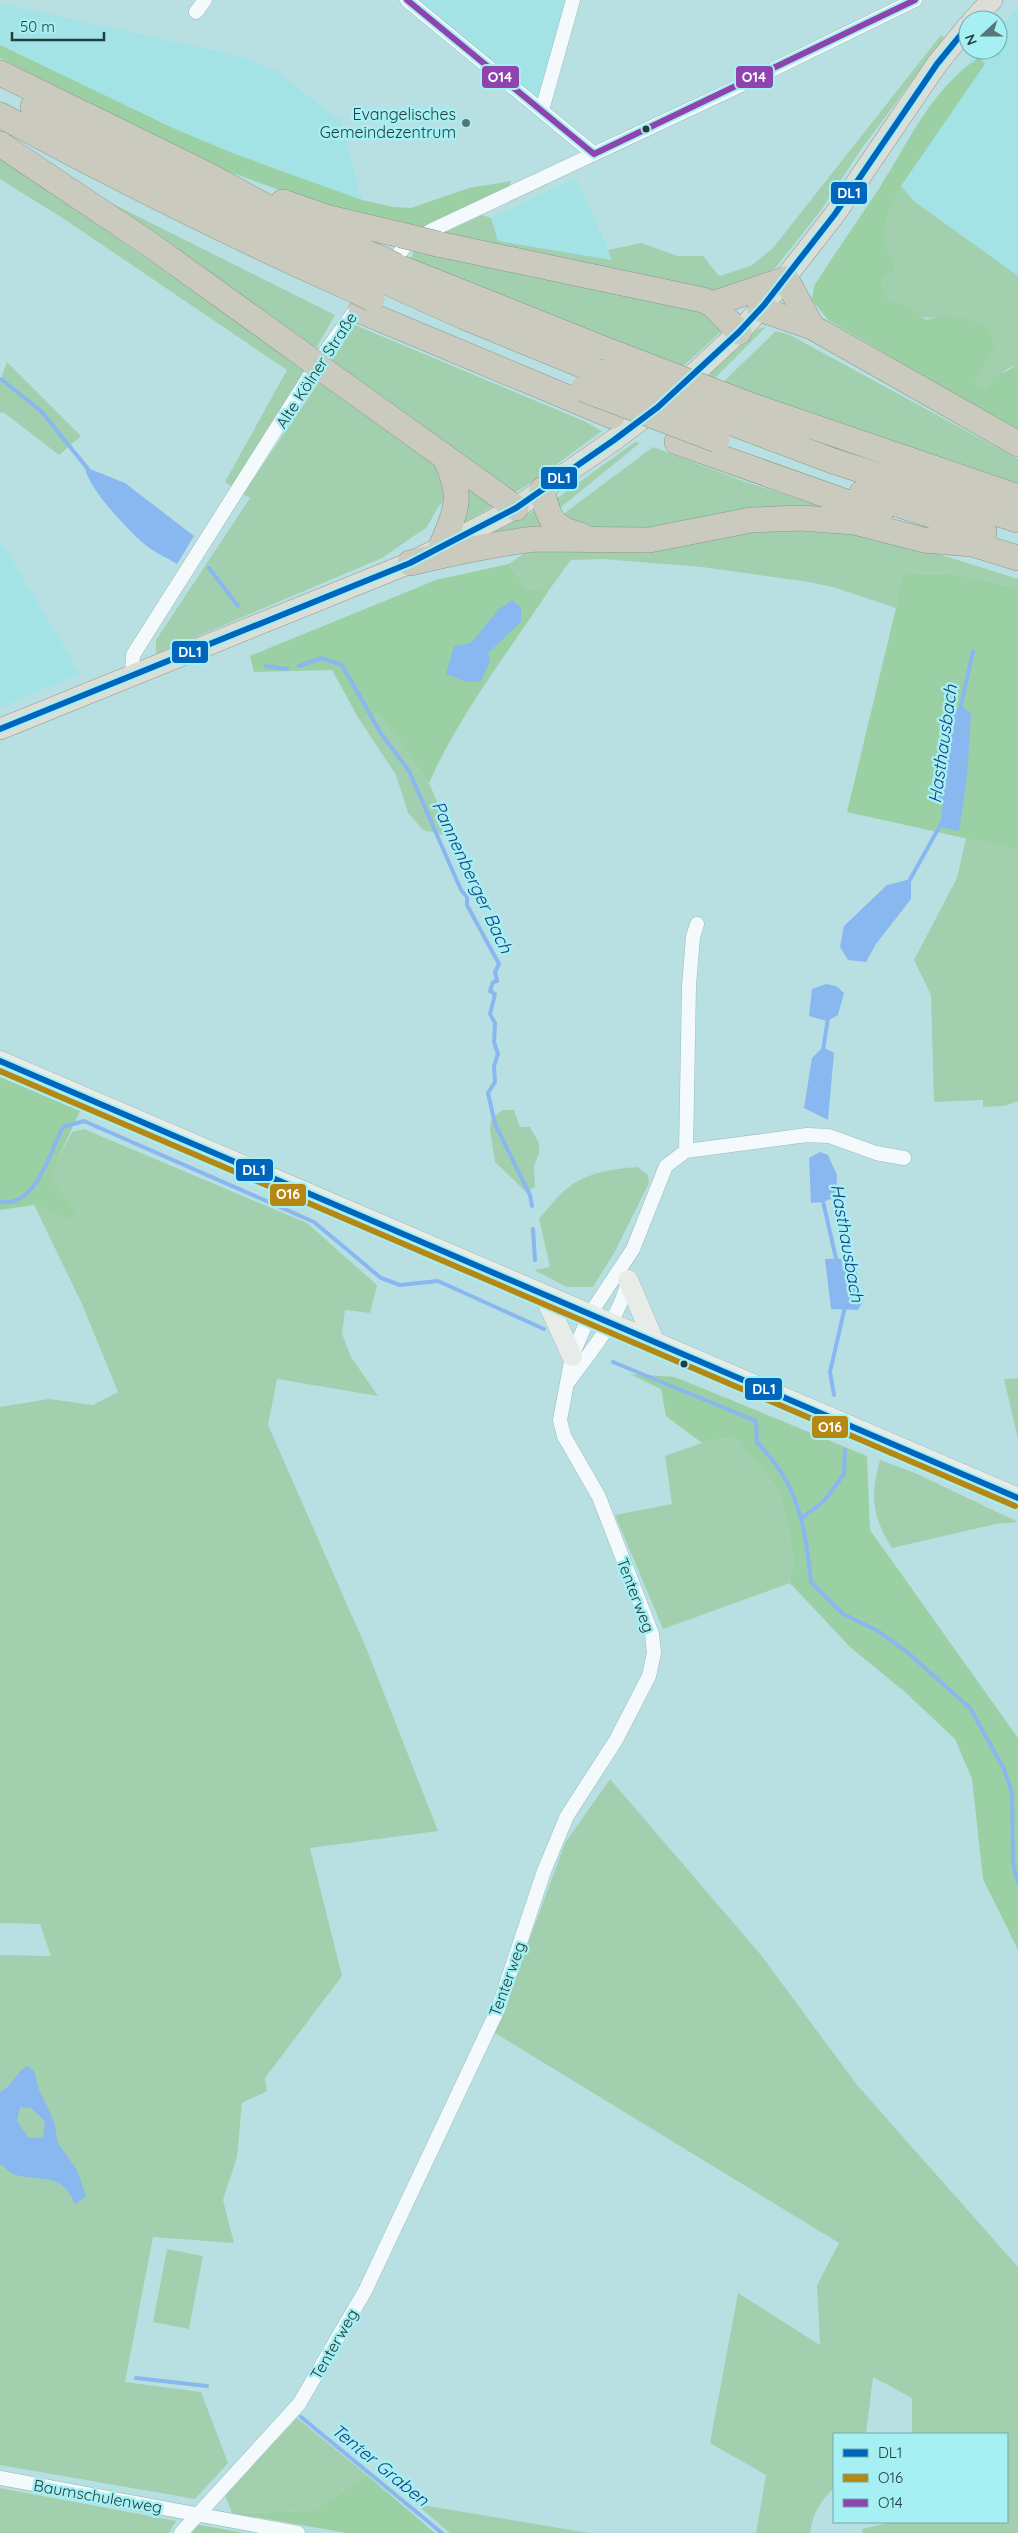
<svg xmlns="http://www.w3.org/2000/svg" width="1018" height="2533" font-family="Quicksand,sans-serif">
<rect width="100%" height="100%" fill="#b8e0e2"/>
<!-- built -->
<path fill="#a3e3e6" d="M 418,0 L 569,0 L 539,99 Z
M 0,3 L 239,56 L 277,71 L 333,116 L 341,118 L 362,200 L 235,154 L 173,128 L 0,45 Z
M 1018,8 L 1018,276 L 915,202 L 893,179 L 953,79 L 980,50 L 998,50 L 998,28 Z
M 576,178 L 613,260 L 464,236 L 491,218 Z
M 0,540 L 80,674 L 0,707 Z"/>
<!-- green -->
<path fill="#a2d0ae" d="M 941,35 L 944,38 L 862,148 L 819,213 L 776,267 L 745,288 L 714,294 L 439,235 L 482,215 L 491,218 L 498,241 L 612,260 L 608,250 L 641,243 L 678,256 L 703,256 L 719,276 L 751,266 L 773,248 Z
M 0,159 L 45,187 L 306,371 L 233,487 L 225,482 L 287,370 L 64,219 L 0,179 Z
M 77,186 L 335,315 L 314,352 Z
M 901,186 L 915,202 L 1018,276 L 1018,365 L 1007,369 L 987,388 L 975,382 L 997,347 L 939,316 C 914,323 912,307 889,299 L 881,284 L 887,275 L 894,274 L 896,261 C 870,240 892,210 901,186 Z
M 415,250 L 703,309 L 723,330 L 679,370 L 409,261 Z
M 355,325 L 584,421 L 602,431 L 534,481 L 509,496 L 330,363 Z
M 766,327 L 710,383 L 702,380 L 758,329 Z
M 776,331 L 790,335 L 1018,459 L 1018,490 L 718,387 Z
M 7,362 L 81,436 L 59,455 L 3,412 L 0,413 L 0,381 Z
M 319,382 L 423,452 L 437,468 L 451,493 L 438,507 L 427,527 L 382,558 L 156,654 L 156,640 L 250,498 L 243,494 Z
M 635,442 L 640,443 L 555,512 L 556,499 Z
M 653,447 L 746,482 L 828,508 L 675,529 L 581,530 L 558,518 Z
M 462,484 L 501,502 L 454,528 Z
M 539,508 L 543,522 L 539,527 L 472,543 Z
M 810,526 L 913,546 L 1018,579 L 1018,588 L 955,574 L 901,573 L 896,608 L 836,588 L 809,582 L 702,567 L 602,559 L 571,560 L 549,590 L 526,588 L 509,564 L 534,546 L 718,534 Z
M 378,713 L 429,783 L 453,837 L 423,830 L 408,813 L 396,775 L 359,719 Z
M 966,838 L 1018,850 L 1018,1101 L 1004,1106 L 983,1107 L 983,1100 L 934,1102 L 931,995 L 914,960 L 957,878 Z
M 502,1110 L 514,1110 L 520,1127 L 530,1127 L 539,1143 L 539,1154 L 534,1166 L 535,1187 L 526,1192 L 495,1162 L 490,1130 L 491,1120 Z
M 84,1129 L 307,1223 L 377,1285 L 370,1313 L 345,1310 L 342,1334 L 351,1357 L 378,1396 L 277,1379 L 268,1425 L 367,1650 L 438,1831 L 310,1848 L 342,1976 L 265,2078 L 267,2091 L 242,2103 L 237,2157 L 223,2200 L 234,2243 L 153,2237 L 125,2382 L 201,2392 L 228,2463 L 195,2499 L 0,2465 L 0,1955 L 51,1956 L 40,1924 L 0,1923 L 0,1407 L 49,1399 L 93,1405 L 118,1392 L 82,1304 L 34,1205 L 71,1221 L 78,1212 L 48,1178 L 72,1132 Z
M 637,1167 L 648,1175 L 649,1183 L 614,1253 L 593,1287 L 567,1287 L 534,1270 L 550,1267 L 539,1218 C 547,1211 553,1201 562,1193 C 582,1173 611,1169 637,1167 Z
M 1018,1378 L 1018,1439 L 1004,1379 Z
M 734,1437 L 780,1492 L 794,1561 L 790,1583 L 663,1629 L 615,1515 L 672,1504 L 665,1456 L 702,1443 Z
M 880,1460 L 915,1473 L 1018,1522 L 996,1524 L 892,1548 C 872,1517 870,1496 880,1460 Z
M 610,1779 L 761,1955 L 857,2085 L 1018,2267 L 1018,2533 L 862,2533 L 862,2529 L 891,2522 L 1007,2522 L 1007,2434 L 912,2434 L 912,2398 L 873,2377 L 866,2434 L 834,2434 L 834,2488 C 819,2502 813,2514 810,2533 L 756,2533 L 766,2475 L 710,2443 L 738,2293 L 820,2345 L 817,2285 L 839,2243 L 495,2033 L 565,1843 Z
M 167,2249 L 203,2256 L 189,2329 L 153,2322 Z
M 297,2418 L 367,2475 L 313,2511 L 232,2513 L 225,2495 Z
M 0,2488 L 176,2521 L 169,2533 L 0,2533 Z
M 416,2504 L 589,2533 L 450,2533 Z"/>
<!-- forest -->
<path fill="#9bd0a5" d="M 0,45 L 173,128 L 235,154 L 362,200 L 393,207 L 411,208 L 469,188 L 511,181 L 509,187 L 419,229 L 338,211 L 216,167 L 0,58 Z
M 979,58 L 985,64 L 901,186 C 892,210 870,240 896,261 L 894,274 L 887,275 L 881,284 L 889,299 L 902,304 L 926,320 L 939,316 L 965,318 L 987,328 L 997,347 L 975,382 L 987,388 L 993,378 L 1018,365 L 1018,431 L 828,320 L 812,300 L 814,286 C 835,253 858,220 880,187 C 908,143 933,86 979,58 Z
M 509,564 L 526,588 L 549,590 C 508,653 459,715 429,783 L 378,713 L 359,719 L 332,670 L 254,672 L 250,656 L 436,580 Z
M 901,573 L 955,574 L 1018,588 L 1018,850 L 847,812 L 896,608 Z
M 0,1077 L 80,1111 L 49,1178 L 78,1212 L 71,1221 L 34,1205 L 0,1210 Z
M 630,1374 L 675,1377 L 867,1456 L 870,1530 L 1018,1738 L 1018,1950 L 983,1879 L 972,1779 L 955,1739 L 905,1692 L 850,1647 L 790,1583 L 794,1561 L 780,1492 L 734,1437 L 702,1443 L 666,1416 L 661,1389 Z
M 367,2475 L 435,2533 L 347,2533 L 232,2513 L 313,2511 Z
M 194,2524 L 245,2533 L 189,2533 Z"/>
<!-- water -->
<path fill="#89b7ef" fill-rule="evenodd" d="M 85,467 L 125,483 L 194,536 L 177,564 C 166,557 153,552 143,543 C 127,529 87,487 85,467 Z
M 512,600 L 521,607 L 521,622 L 488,653 L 490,661 L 481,681 L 467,682 L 446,674 L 454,646 L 471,643 L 499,609 Z
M 960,705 L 971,713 L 967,777 L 959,831 L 940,827 L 943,802 L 935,801 L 947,773 L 950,716 Z
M 911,879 L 911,899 L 876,944 L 866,962 L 848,960 L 840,947 L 844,926 L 887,885 Z
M 826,984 L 836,986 L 844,993 L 838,1015 L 827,1021 L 809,1016 L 812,989 Z
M 823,1047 L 834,1053 L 828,1120 L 804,1108 L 812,1058 Z
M 820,1152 L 828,1155 L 837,1175 L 836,1197 L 823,1202 L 811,1203 L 809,1158 Z
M 854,1258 L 863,1301 L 858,1310 L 831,1309 L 825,1259 Z
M 27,2066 L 34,2071 L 39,2090 L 54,2121 L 58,2143 L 77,2170 L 86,2196 L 75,2204 C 61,2172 44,2182 16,2175 C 10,2174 5,2167 0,2164 L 0,2092 C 12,2087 15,2073 27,2066 ZM 20,2107 L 31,2108 L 45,2121 L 43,2138 L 29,2138 L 17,2121 Z"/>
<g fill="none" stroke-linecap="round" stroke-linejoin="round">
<!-- stream -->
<path stroke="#89b7ef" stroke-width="4" d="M 1,379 L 41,411 L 88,469
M 209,568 L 238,606
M 266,666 L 287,669
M 299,666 L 321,658 L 342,665 L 380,732 L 409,771 L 461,890 L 467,897 L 467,905 L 499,964 L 495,972 L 497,981 L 493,982 L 490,991 L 495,994 L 490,1014 L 495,1023 L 494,1042 L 498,1054 L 494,1066 L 495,1082 L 488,1093 L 495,1124 L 530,1195 L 532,1206
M 960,710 L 973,651
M 908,883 L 941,824
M 823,1050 L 828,1018
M 822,1197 L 837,1263
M 0,1202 C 37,1207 49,1153 63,1127 L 84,1121 L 314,1222 L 381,1278 L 400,1285 L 438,1281 L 544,1329
M 533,1229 L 535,1260
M 613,1362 L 756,1421 L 757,1443 C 798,1482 806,1528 811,1582 L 843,1614 L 878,1631 L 907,1652 L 970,1708 L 1004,1769 L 1012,1793 L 1013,1864 L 1018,1883
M 834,1395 L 830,1372 L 845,1307
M 801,1519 L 824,1501 L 844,1474 L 845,1450
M 136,2378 L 207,2386
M 301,2417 L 442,2533"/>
<!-- street casing -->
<g stroke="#9cbcbd" stroke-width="15">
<path id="street" d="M 407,0 L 594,154
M 196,12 L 205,0
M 542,110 L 573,0
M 387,268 L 407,244 L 432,230 L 739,86 L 915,0
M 132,675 L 133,655 L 321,358 L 362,301
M 686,1151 L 807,1135 L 829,1136 L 876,1153 L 904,1158
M 569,1381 C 592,1349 621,1317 629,1277
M 0,2478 L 298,2533
M 181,2533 L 299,2404 L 365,2291 L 498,2009 L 544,1871 L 567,1816 L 616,1740 L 649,1676 L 654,1653 L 652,1634 L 599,1497 L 564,1436 L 560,1420 L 572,1356 L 590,1314 L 633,1249 L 666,1166 L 686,1151 L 689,986 L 693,937 L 697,924"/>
</g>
<!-- secondary casing -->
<g stroke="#9cbcbd" stroke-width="21">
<path id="secondary" d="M 0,1061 L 1018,1498
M 628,1280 L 654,1341
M 545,1297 L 572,1356"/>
</g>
<!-- primary casing -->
<g stroke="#8a978c" stroke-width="22">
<path id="primary" d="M 973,20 L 992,0
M 0,729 L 410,563 L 516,508 L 614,440 L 658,407 L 739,332 L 764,305 L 835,214 L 937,64 L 968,26"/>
</g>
<!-- highway casing -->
<g stroke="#8a978c" stroke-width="26">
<path id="highway" d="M 0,73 L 208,175 L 302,226 L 382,259
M 33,107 C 142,169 256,223 371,274
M 0,115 C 116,178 235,237 356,291
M 0,144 L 148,243 L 308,358
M 283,202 L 329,218 L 401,235
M 438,244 L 703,300 L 712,304 L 739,332
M 396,266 L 614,353
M 384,281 L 464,317 L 596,371
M 712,304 L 786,279 L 812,327
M 760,309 L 812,327 L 1018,444
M 361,311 L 612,416
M 325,371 L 516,508
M 747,404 L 1018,497
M 732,423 L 833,461 L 1018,520
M 677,442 L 880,514
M 542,490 C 549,520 552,528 583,536
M 862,493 L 984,532
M 956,539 L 1018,558
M 441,547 C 457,508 464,496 444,456
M 410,563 C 452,553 493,544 535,539 L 649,540 L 751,520 L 801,518 L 854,522 L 924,540 L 971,544"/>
</g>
<!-- street -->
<use href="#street" stroke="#f4fafb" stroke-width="14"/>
<!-- secondary -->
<use href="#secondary" stroke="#e8ece9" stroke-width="20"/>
<!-- primary -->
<use href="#primary" stroke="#dbddd6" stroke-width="21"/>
<!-- highway -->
<use href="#highway" stroke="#cacabe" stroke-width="25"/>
<!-- highway-bridge casing -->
<g stroke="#8a978c" stroke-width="26" stroke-linecap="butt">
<path id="highway-bridge" d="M 401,235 L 438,244
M 382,259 L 396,266
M 371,274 L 384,281
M 356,291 L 372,299
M 614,353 L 747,404
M 308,358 L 325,371
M 596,371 L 732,423
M 583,389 L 717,440"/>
</g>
<!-- highway-bridge -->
<use href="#highway-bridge" stroke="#cacabe" stroke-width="25"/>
<!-- bus-1 casing -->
<g stroke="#a6f0f3" stroke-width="10">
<path id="bus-1" d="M 0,729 L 410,563 L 516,508 L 614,440 L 658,407 L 739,332 L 764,305 L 835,214 L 937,64 L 968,26
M 0,1061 L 1018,1498"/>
</g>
<!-- bus-2 casing -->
<g stroke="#a6f0f3" stroke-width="10">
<path id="bus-2" d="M 0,1071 L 1015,1506"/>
</g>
<!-- bus-3 casing -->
<g stroke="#a6f0f3" stroke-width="10">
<path id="bus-3" d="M 407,0 L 594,154
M 594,154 L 915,0"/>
</g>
<!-- bus-1 -->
<use href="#bus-1" stroke="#0065bd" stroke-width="6"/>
<!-- bus-2 -->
<use href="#bus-2" stroke="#b78714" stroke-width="6"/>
<!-- bus-3 -->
<use href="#bus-3" stroke="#8e44ad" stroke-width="6"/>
</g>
<!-- markers -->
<circle fill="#567779" stroke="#a6f0f3" stroke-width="2" cx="466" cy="123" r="5"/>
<g fill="#213f41" stroke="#a6f0f3" stroke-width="2">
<circle cx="646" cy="129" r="4.5"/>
<circle cx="684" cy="1364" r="4.5"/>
</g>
<g text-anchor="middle" stroke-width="5" stroke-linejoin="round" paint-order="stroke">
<!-- poi labels -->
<g font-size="16" fill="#213f41" stroke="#a6f0f3" text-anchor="end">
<text x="456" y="120">Evangelisches<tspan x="456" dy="18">Gemeindezentrum</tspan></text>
</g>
<!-- street labels -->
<g font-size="16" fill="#213f41" stroke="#a6f0f3">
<text transform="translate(316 370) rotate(-57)" y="6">Alte Kölner Straße</text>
<text transform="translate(636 1595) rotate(69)" y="6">Tenterweg</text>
<text transform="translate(507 1979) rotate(-70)" y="6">Tenterweg</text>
<text transform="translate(334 2344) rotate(-60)" y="6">Tenterweg</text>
<text transform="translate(98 2496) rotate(10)" y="6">Baumschulenweg</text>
</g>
<!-- water labels -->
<g font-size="18" font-style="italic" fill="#133f84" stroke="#a6f0f3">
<text transform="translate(943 744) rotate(-82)" y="6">Hasthausbach</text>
<text transform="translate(472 877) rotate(65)" y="6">Pannenberger Bach</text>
<text transform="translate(847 1243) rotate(80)" y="6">Hasthausbach</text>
<text transform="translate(380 2465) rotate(39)" y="6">Tenter Graben</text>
</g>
</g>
<g stroke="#a6f0f3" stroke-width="2">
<rect x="481" y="65" width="39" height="24" rx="5" fill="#8e44ad"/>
<rect x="735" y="65" width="39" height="24" rx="5" fill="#8e44ad"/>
<rect x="830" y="181" width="38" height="24" rx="5" fill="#0065bd"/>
<rect x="540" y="466" width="38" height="24" rx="5" fill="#0065bd"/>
<rect x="171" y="640" width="38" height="24" rx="5" fill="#0065bd"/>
<rect x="235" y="1158" width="39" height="24" rx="5" fill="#0065bd"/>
<rect x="269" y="1183" width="38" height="24" rx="5" fill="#b78714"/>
<rect x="744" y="1377" width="39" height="24" rx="5" fill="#0065bd"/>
<rect x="811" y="1415" width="38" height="24" rx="5" fill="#b78714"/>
</g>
<g font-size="14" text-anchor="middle" font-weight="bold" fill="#fff">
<text x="500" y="82">O14</text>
<text x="754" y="82">O14</text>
<text x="849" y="198">DL1</text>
<text x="559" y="483">DL1</text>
<text x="190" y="657">DL1</text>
<text x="254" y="1175">DL1</text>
<text x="288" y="1199">O16</text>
<text x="764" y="1394">DL1</text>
<text x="830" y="1432">O16</text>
</g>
<!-- legend -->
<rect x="833" y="2433" width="175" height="90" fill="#a6f0f3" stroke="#71a9ac"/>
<rect x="843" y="2449" width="25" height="8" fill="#0065bd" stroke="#71a9ac"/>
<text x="878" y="2458" font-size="15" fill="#213f41">DL1</text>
<rect x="843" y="2474" width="25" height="8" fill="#b78714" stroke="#71a9ac"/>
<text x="878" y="2483" font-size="15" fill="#213f41">O16</text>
<rect x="843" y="2499" width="25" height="8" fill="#8e44ad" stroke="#71a9ac"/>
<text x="878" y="2508" font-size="15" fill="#213f41">O14</text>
<!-- north arrow -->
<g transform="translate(983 35) rotate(249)"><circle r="24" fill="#a6f0f3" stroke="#71a9ac"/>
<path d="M0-4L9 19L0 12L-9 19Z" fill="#567779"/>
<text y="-8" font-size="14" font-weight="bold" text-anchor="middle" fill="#213f41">N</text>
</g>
<!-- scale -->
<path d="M12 32v8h92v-8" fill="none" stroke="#213f41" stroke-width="2.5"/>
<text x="20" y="32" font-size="15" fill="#213f41" stroke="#a6f0f3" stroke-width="4" paint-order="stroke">50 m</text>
</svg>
